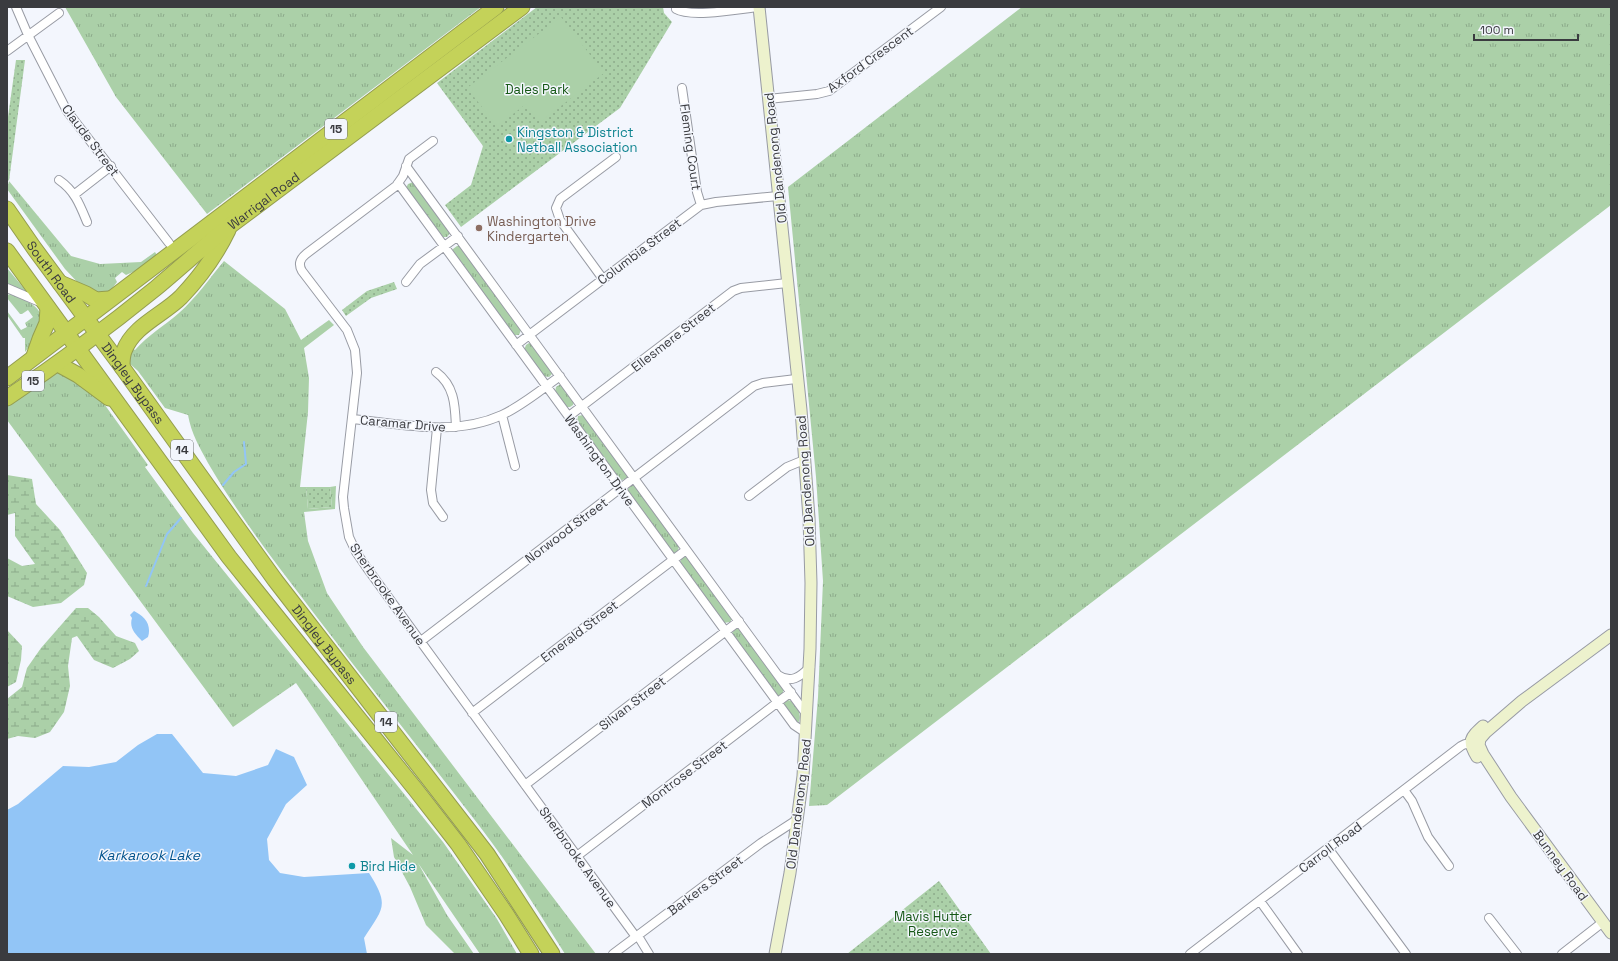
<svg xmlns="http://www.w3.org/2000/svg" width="1618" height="961" font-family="'Space Grotesk',sans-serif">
<defs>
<pattern id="grass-tufts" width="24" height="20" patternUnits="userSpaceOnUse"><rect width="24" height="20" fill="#abd0a8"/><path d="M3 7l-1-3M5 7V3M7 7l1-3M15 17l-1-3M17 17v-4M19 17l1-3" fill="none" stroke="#8caa8a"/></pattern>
<pattern id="wetland-marsh" width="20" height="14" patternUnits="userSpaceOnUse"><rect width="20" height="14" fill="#abd0a8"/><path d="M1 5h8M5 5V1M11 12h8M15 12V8" fill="none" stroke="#8caa8a"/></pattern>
<pattern id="park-dots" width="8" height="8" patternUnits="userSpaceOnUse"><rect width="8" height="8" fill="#abd0a8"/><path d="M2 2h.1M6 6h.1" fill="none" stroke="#8caa8a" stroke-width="1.8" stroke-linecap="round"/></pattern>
</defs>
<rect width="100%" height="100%" fill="#f3f6fd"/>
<!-- grass -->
<path fill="url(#grass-tufts)" d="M 65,7 L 481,7 L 207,214 L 116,97 Z
M 1022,7 L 1611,7 L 1611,205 L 827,805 L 809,806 L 818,697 L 823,581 L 816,477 L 788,187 Z
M 9,181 L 71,256 L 100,264 L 141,262 L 155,252 L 158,257 L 140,269 L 126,275 L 122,272 L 115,278 L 117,282 L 111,290 L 101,296 L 82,287 L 65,269 L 7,189 Z
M 413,182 L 450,233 L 447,237 L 442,237 L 406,188 L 408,184 Z
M 457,246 L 461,246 L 521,330 L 519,335 L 513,335 L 453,253 L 453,249 Z
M 224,261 L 285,309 L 301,340 L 329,320 L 334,325 L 304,348 L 309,378 L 308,412 L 300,487 L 306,487 L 308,509 L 332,507 L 330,487 L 336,486 L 335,509 L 304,512 L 308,541 L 327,593 L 363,647 L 596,954 L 565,954 C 536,908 508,862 474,819 C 410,736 344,654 281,570 C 255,535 230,501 208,463 C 200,448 191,433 188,415 L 165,408 L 138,371 L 129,363 L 130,347 L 135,350 C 148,335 164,326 179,313 C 196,298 209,279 224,261 Z
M 7,268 L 27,292 L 7,284 Z
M 11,294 C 22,299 39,304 42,318 L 34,341 L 25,352 L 25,338 L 23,338 L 7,315 L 7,311 L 21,330 L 27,327 L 25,323 L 33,317 L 28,310 L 22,314 L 20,314 L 7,298 L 7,295 Z
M 529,343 L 531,344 L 552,371 L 552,374 L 549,377 L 543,376 L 524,350 L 526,345 Z
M 57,372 L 97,394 L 148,465 L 145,467 L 193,533 L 443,842 L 497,919 L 517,954 L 480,954 L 418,863 L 447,915 L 474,954 L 455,954 L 426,925 L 410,887 L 394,857 L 391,838 L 413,855 L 296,683 L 233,727 L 7,420 L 7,406 L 54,375 L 53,374 Z
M 559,385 L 561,385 L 574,401 L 573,405 L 570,407 L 566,407 L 555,392 L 556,387 Z
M 583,415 L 627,475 L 627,478 L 620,481 L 577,422 L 578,416 Z
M 631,485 L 636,486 L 679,546 L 678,551 L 675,553 L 671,552 L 628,492 L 628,489 Z
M 686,556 L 732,619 L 730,622 L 724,623 L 680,563 L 681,559 Z
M 736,628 L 741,629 L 783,688 L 783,692 L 781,695 L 777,695 L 732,633 Z
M 788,700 C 797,702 803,716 798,723 L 784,706 L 784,703 Z"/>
<!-- wetland -->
<path fill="url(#wetland-marsh)" d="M 7,475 L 32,479 L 36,504 L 60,530 L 87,573 L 84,585 L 61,603 L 33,607 L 7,596 L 7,558 L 22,566 L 35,564 L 15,536 L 15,513 L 7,515 Z
M 76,608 L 88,608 L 99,617 L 116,636 L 135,643 L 139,651 L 130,659 L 113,668 L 94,660 L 77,636 L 72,638 L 68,666 L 70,686 L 64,712 L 50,732 L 35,738 L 18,736 L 7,739 L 7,699 L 22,687 L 27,668 L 41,648 Z
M 7,630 L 22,646 L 21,660 L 16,682 L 7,687 Z"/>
<!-- park -->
<path fill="url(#park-dots)" d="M 537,7 L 663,7 L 664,13 L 672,22 L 620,108 L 461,227 L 445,205 L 471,185 L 483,146 L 437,83 Z
M 16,60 L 25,60 L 9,181 L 7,179 L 7,124 Z
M 394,282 L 397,289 L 371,298 L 346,316 L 342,310 L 367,291 Z
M 306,487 L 330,487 L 332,507 L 308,509 Z
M 939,881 L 991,954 L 847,954 Z"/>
<!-- pitch -->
<path fill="#abd0a8" d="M 561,17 L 604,73 L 540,122 L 526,104 L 497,126 L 467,88 Z"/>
<!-- water -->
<path fill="#92c5f6" d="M 134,611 C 144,616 152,624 148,637 L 142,641 C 135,634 129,628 132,618 L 130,615 Z
M 157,734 L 172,734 L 203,773 L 236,776 L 268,765 L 276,749 L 294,757 L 307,785 L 286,804 L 267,839 L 269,860 L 280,873 L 304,877 L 369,873 C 390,906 383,908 364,938 L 367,954 L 7,954 L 7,810 L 18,804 L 63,766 L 89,767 L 116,762 L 138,745 Z"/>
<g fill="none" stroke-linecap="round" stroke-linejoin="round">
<!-- stream -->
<path stroke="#92c5f6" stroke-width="2" d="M 223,485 L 234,472 L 246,464 L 244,442
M 146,586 L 167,534 L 181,518"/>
<!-- street casing -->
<g stroke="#989ba4" stroke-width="10">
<path id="street" d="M 16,7 L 28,35 L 67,111 L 169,243
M 676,9 C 691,18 740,9 758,7
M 7,51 L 59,13
M 682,88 L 697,192 L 701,205
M 768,99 L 817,94 L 829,91 L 941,7
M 433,141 L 409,159 L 403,176 L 396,186 L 306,254 C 300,259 298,264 302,271 L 347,330 L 355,350 L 357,373 L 343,497 L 344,508 L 349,537 L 356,552 L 367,568 L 636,937
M 406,166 L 807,715
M 59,180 C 75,191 80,205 87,222
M 398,183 L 794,725 L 806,733
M 75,194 L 111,166
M 603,279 L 560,220 L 556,208 L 560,199 L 616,157
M 406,282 L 420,264 L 458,236
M 7,288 L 42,303
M 516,345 L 701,205 L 716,202 L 778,196
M 436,372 C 455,386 455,406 456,427
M 502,415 L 515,466
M 569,416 L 733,291 L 741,288 L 787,283
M 352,419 C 402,424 454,437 502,415 C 523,405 541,390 560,376
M 437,428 L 431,490 L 433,503 L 443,517
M 749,496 L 787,467 L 804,460
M 421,641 L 754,386 L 763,383 L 796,379
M 778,675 C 791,684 800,677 810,667
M 472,713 L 686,550
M 525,785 L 739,621
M 1404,790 L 1412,801 L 1428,837 L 1449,866
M 1328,848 L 1406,954
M 577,856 L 791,692
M 1260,901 L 1298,954
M 1489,918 L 1517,954
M 638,936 L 649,954
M 613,954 L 761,843 L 798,819
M 1190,954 L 1461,746 L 1465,744 L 1476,745
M 1562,954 L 1603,922"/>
</g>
<!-- secondary casing -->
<g stroke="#989ba4" stroke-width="13">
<path id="secondary" d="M 759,7 L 801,410 L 809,518 L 811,583 L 810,649 L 803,776 L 790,873 L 775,954
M 1611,635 L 1522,701 L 1486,732 L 1480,739 L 1479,745 L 1483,754 L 1511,797 L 1611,933
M 1477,757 C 1467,741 1470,738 1483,726"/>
</g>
<!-- highway casing -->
<g stroke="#949d50" stroke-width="17">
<g id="highway">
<path id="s1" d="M 7,209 L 34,248 L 122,367 L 275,580 L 487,854 L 552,954"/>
<path d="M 7,251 L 229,557 L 416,790 L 458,844 L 506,914 L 531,954"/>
<path d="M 60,283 L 86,294 L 96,300 L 109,299"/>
<path d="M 34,356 L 40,339 L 47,323 L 48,308"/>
<path d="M 58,364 L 78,375 L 109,398"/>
<path d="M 122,367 C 122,362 122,356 124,351 C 133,326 163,315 181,297 C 200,277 216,255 228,230"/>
<path d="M 7,378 L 496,7"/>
<path id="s2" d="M 7,398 C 58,364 108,327 156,288 C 181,267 205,245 231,225 C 327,152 426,80 522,7"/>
</g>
</g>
<!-- street -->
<use href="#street" stroke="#fff" stroke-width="8"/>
<!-- secondary -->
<use href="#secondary" stroke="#edf2cd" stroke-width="11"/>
<!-- highway -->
<use href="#highway" stroke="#c4d259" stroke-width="15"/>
</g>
<!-- markers -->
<g fill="#0f9aa8" stroke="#f3f6fd" stroke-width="1.5">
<circle cx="509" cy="139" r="4"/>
<circle cx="352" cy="866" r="4"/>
</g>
<circle fill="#8d6e63" stroke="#f3f6fd" stroke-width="1.5" cx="479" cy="228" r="4"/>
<g text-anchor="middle" stroke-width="3" stroke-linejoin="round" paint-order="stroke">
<!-- shield labels -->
<g fill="#f3f6fd" stroke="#727378" stroke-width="1">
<rect x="325" y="119" width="22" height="20" rx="3"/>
<rect x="22" y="371" width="22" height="20" rx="3"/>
<rect x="171" y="440" width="22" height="20" rx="3"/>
<rect x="375" y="712" width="22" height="20" rx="3"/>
</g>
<g font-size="12" font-weight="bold" fill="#3a3b3f">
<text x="336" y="133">15</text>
<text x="33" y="385">15</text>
<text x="182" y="454">14</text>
<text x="386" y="726">14</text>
</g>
<!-- street labels -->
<g font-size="13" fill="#3a3b3f" stroke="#f3f6fd">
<text transform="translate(870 59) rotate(-36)" y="5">Axford Crescent</text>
<text transform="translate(91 140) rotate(53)" y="5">Claude Street</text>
<text transform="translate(691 147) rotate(82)" y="5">Fleming Court</text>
<text transform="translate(775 158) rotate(-96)" y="5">Old Dandenong Road</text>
<text dy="5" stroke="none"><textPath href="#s2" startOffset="324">Warrigal Road</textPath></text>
<text transform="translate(639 251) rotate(-37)" y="5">Columbia Street</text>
<text dy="5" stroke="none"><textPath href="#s1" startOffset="77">South Road</textPath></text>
<text transform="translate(673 337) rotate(-38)" y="5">Ellesmere Street</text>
<text dy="5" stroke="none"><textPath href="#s1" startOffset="215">Dingley Bypass</textPath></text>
<text transform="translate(403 423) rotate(5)" y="5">Caramar Drive</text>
<text transform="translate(600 460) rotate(54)" y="5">Washington Drive</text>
<text transform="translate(805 481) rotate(-94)" y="5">Old Dandenong Road</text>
<text transform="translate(566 530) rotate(-37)" y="5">Norwood Street</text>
<text transform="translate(388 594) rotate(55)" y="5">Sherbrooke Avenue</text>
<text transform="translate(579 631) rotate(-37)" y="5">Emerald Street</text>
<text dy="5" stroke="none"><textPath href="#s1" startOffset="539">Dingley Bypass</textPath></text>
<text transform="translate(632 703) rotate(-37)" y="5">Silvan Street</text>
<text transform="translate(684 774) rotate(-37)" y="5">Montrose Street</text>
<text transform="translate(798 804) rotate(-83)" y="5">Old Dandenong Road</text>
<text transform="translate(1330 847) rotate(-37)" y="5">Carroll Road</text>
<text transform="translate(578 857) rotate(54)" y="5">Sherbrooke Avenue</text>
<text transform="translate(1561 865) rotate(54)" y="5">Bunney Road</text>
<text transform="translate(705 885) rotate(-37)" y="5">Barkers Street</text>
</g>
<!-- park labels -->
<g font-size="13" fill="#155715" stroke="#f3f6fd">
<text x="537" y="94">Dales Park</text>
<text x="933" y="921">Mavis Hutter<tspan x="933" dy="15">Reserve</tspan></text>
</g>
<!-- culture labels -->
<g font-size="13" fill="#0d838f" stroke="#f3f6fd" text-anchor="start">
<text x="517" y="137">Kingston &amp; District<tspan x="517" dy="15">Netball Association</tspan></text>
<text x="360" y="871">Bird Hide</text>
</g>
<!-- education labels -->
<g font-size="13" fill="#785e54" stroke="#f3f6fd" text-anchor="start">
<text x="487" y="226">Washington Drive<tspan x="487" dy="15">Kindergarten</tspan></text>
</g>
<!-- water labels -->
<g font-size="14" font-style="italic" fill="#00528d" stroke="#f3f6fd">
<text x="149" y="860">Karkarook Lake</text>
</g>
</g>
<!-- border -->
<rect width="1618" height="961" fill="none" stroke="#3a3b3f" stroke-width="16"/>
<!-- scale -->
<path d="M1474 34v6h104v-6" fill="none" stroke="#3a3b3f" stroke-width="2"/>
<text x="1480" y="34" font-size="12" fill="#3a3b3f" stroke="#f3f6fd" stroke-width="3" paint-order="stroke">100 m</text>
</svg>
